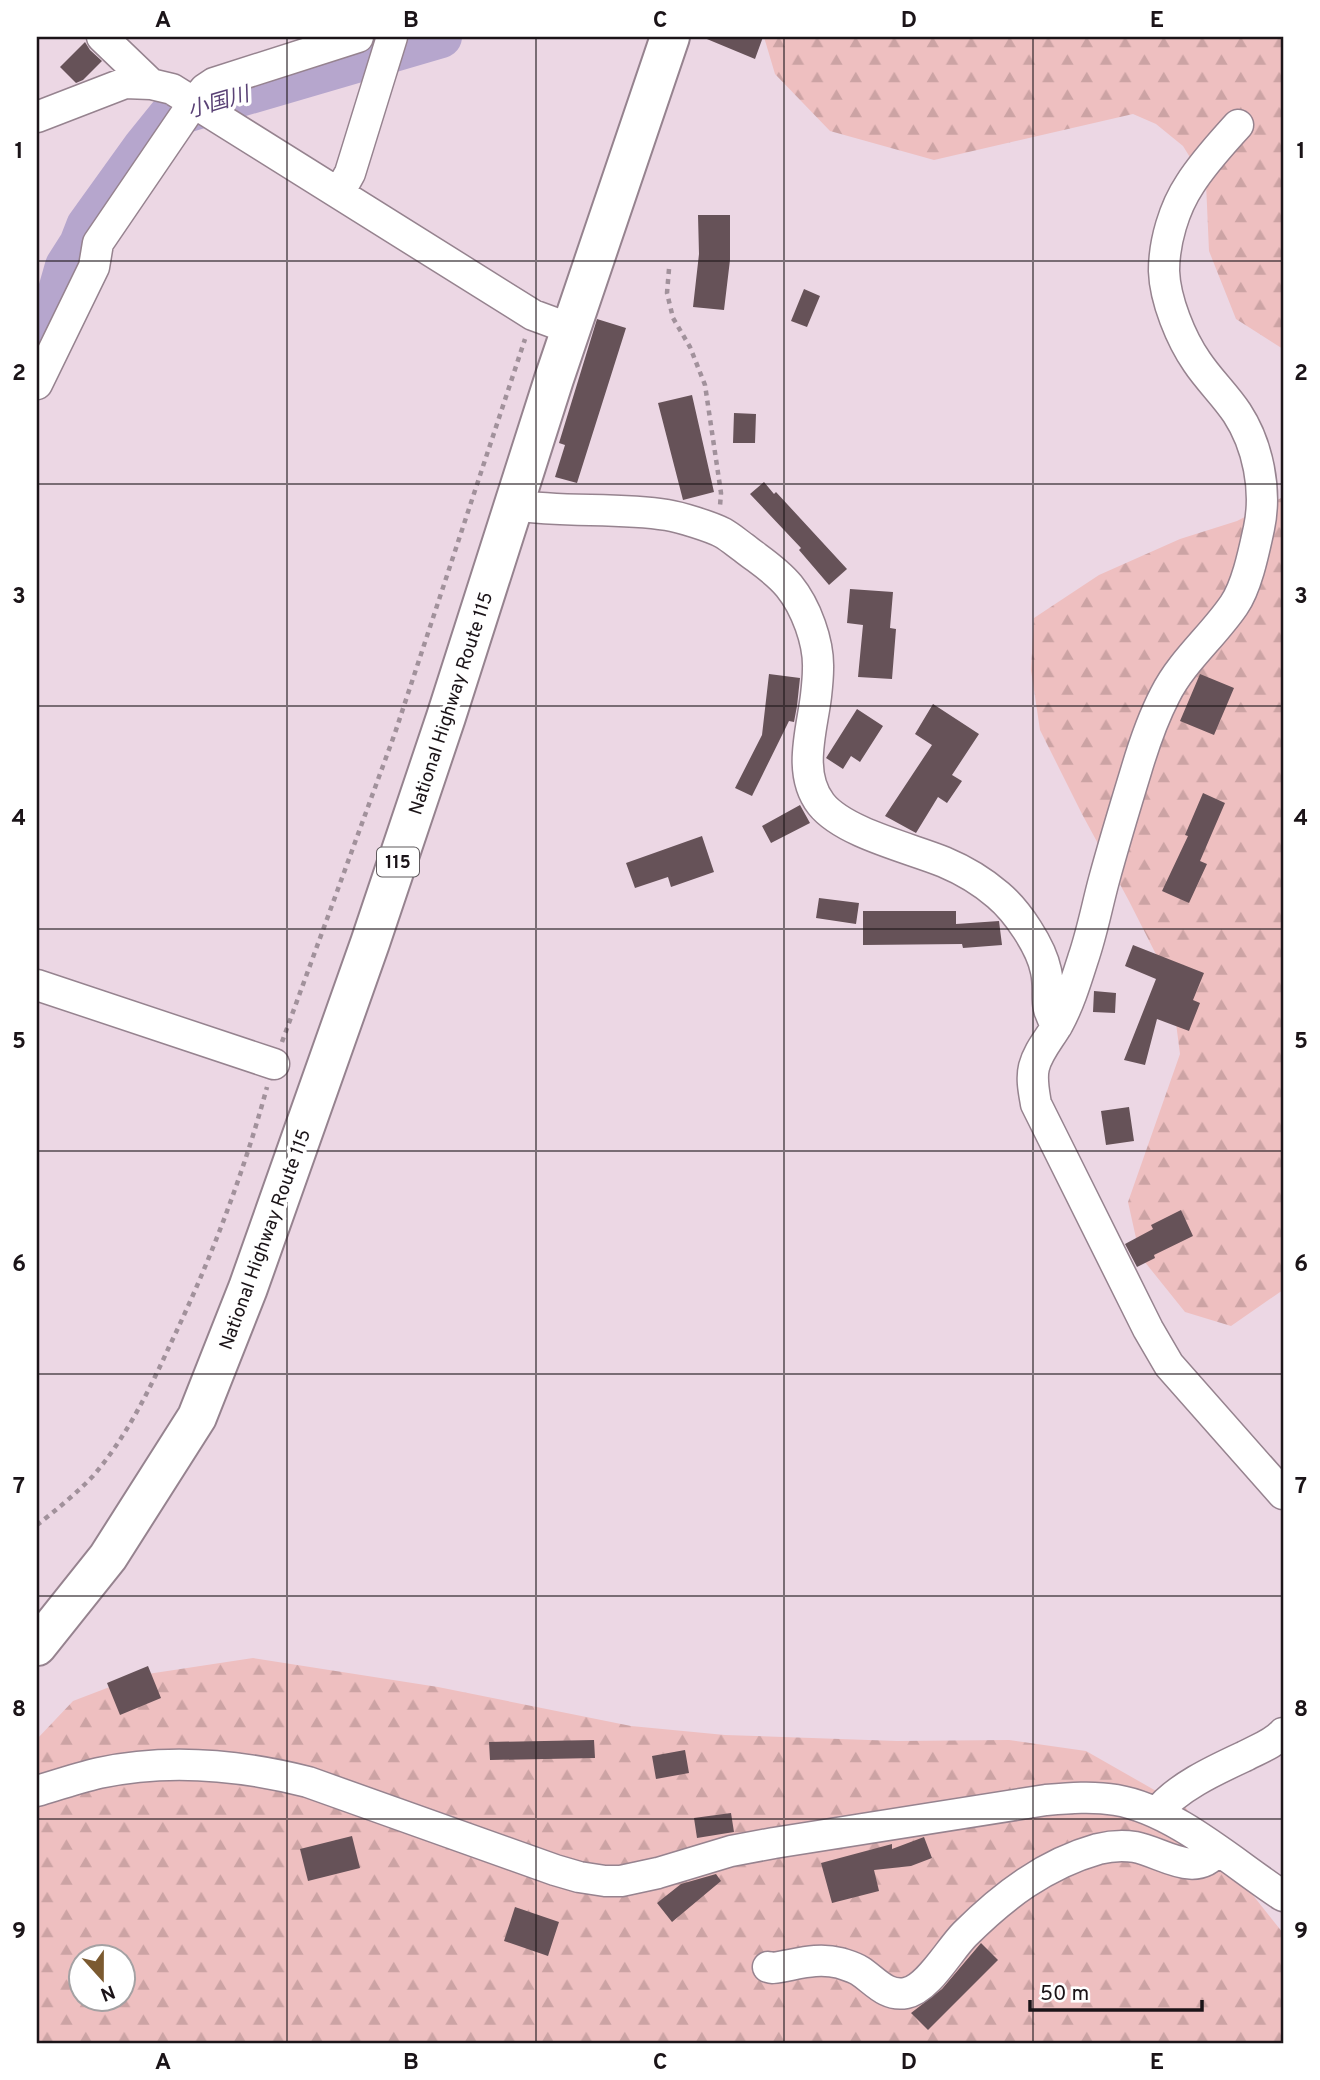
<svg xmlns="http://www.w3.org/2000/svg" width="1320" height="2080" font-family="Overpass,'Noto Sans JP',sans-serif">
<defs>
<pattern id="forest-firs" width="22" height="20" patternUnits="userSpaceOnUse" patternTransform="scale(1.75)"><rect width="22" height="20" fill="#eebfc0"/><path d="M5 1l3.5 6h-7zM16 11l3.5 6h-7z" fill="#cca3a4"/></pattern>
</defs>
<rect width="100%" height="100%" fill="#ecd7e4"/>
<!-- forest -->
<path fill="url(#forest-firs)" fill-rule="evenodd" d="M 764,37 L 1283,37 L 1283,349 L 1236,319 L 1209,251 L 1206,183 L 1183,146 L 1156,124 L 1133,114 L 934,160 L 830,131 L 775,74 Z
M 1283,497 L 1283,1290 L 1231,1326 L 1185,1312 L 1140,1256 L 1128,1202 L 1180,1054 L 1171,984 L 1129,901 L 1082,814 L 1040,730 L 1031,670 L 1034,618 L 1099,575 L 1180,539 L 1237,521 Z
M 253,1658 L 438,1687 L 631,1726 L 725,1735 L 897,1741 L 1009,1740 L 1086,1751 L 1186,1808 L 1217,1850 L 1283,1933 L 1283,2043 L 37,2043 L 37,1739 L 73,1701 L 141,1675 ZM 80,1958 L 122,1958 L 122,2000 L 80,2000 Z"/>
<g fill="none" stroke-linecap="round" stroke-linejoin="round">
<!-- river -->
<path stroke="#b6a6cd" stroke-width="42" d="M 37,344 L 52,315 L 66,266 L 80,244 L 87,226 L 143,148 L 168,117 L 441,37"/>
</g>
<!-- building -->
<path fill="#665258" d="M 702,37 L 763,37 L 755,59 Z
M 85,42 L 90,50 L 102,61 L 83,80 L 76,83 L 60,67 Z
M 698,215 L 730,215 L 730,260 L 724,310 L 693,307 L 699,254 Z
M 804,289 L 820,296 L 807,327 L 791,321 Z
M 597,319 L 626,328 L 577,483 L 555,477 L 565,445 L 559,443 Z
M 692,395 L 714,492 L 683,500 L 658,403 Z
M 734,413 L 756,414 L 755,443 L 733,443 Z
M 764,482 L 774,494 L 776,492 L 847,569 L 829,585 L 799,550 L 801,548 L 750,494 Z
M 850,589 L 893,592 L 890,628 L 896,629 L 892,679 L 858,677 L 863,625 L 847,623 Z
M 769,674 L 800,678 L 797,706 L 794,722 L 789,721 L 752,796 L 735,788 L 762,735 Z
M 1200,674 L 1234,688 L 1214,735 L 1180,721 Z
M 933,704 L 979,734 L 952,775 L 962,781 L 947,803 L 938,797 L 916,833 L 885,816 L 932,745 L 915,734 Z
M 857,709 L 883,726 L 860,762 L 851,756 L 843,769 L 826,758 Z
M 1203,793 L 1225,803 L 1200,861 L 1207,864 L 1189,903 L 1162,891 L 1188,836 L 1185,835 Z
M 800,805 L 810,823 L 771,843 L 762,826 Z
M 702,836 L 714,872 L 671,887 L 668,877 L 635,888 L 626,863 Z
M 819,898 L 859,903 L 856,924 L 816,918 Z
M 863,911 L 956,911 L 956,924 L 999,921 L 1002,945 L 963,948 L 962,944 L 863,945 Z
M 1133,945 L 1204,973 L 1193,1000 L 1200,1003 L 1189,1031 L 1157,1019 L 1145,1065 L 1124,1060 L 1156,979 L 1125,966 Z
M 1094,991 L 1116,993 L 1115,1013 L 1093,1012 Z
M 1129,1107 L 1134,1141 L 1106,1145 L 1101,1111 Z
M 1181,1210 L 1193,1236 L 1154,1255 L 1155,1258 L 1137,1267 L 1125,1244 L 1153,1229 L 1151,1225 Z
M 148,1666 L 161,1698 L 120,1715 L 107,1683 Z
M 594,1740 L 595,1758 L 490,1760 L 489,1742 Z
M 685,1750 L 689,1773 L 656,1779 L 652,1756 Z
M 731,1813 L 734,1832 L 697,1838 L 694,1818 Z
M 352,1836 L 360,1868 L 308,1881 L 300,1849 Z
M 924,1837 L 932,1858 L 911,1866 L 874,1870 L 879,1891 L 832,1903 L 821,1863 L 892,1844 L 892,1849 Z
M 716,1874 L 721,1881 L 672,1922 L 657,1903 L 681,1884 Z
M 515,1907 L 559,1922 L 548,1956 L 504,1941 Z
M 981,1943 L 998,1960 L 928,2030 L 911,2013 L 942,1989 Z"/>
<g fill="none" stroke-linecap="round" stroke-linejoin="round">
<!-- minor casing -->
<g stroke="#96838f" stroke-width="33">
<path id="minor" d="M 102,37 L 151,84
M 37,117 L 125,83 L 151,84 L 172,89 L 533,315 L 571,329
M 1238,125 C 1221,144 1204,162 1190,184 C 1174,208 1164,242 1164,271 C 1165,300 1181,339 1197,362 C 1209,380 1225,395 1237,413 C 1258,445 1267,490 1259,528 C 1254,551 1247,586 1234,605 C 1213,636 1182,661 1165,695 C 1152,720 1144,744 1136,771 C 1125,807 1114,843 1104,880 C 1097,906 1092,933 1083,959 C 1076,981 1069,1004 1058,1024 C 1050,1038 1038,1051 1034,1067 C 1031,1079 1034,1092 1036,1104 L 1148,1329 L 1169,1365 L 1283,1494
M 339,193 L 350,173 L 392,37
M 37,384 L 94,267 L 98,243 L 194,102 L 205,89 L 214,83 L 358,37
M 514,505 C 564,513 617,507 667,515 C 680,517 712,527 723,533 C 730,537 737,543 744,548 C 759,560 776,570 789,586 C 806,607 819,642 818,669 C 818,678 817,687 816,696 C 812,730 797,773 821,804 C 844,833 910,848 944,862 C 963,870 983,882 998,895 C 1017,911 1041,946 1046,971 C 1051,994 1042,1004 1057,1026
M 37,985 L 274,1064
M 37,1791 C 57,1785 78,1778 99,1773 C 168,1758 241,1765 308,1782 L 555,1870 L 579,1877 L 605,1881 L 621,1881 L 658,1873 L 731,1851 L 774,1843 L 1046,1800 C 1069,1798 1093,1796 1116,1800 C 1175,1810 1234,1864 1283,1896
M 1157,1813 C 1175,1788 1217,1769 1245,1756 C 1258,1749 1273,1744 1283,1733
M 768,1967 L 772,1968 C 796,1965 815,1957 840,1963 C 846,1965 854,1967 860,1971 C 874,1980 886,1997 906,1993 C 928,1989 949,1950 965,1934 C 1003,1896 1045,1864 1098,1849 C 1110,1846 1122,1845 1135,1847 C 1162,1852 1196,1880 1217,1850"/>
</g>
<!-- highway casing -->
<g stroke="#96838f" stroke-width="42">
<path id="highway" d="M 37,1646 L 108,1557 L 197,1417 L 248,1288 L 370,943 L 446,717 L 554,379 L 670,37"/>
</g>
<!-- path -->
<path stroke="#a1919b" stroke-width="4.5" stroke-dasharray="5 5" stroke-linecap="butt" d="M 669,269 L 667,293 L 673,318 L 690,347 L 705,385 L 721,493 L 720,506
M 282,1042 L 395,733 L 525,339
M 37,1525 C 54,1512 79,1491 93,1476 C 125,1439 149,1391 169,1347 C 209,1264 243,1176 267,1087"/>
<!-- minor -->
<use href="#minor" stroke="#fff" stroke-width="30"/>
<!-- highway -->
<use href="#highway" stroke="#fff" stroke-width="38"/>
</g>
<!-- grid -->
<path fill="none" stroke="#1b1418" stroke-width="2" stroke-opacity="0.55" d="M 287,37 L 287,2043M 536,37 L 536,2043M 784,37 L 784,2043M 1033,37 L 1033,2043M 37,261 L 1283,261M 37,484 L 1283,484M 37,706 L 1283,706M 37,929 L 1283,929M 37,1151 L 1283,1151M 37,1374 L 1283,1374M 37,1596 L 1283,1596M 37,1819 L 1283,1819"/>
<g text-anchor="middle" stroke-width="7" stroke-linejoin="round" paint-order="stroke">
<!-- shield labels -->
<rect fill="#fff" stroke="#5f5a5d" stroke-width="2" x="377" y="847.5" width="42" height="29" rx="5"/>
<g font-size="18" font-weight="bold" fill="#1b1418">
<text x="398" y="868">115</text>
</g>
<!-- street labels -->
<g font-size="19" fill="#1b1418" stroke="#fff">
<text transform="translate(450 703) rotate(-72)" y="7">National Highway Route 115</text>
<text transform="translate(264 1239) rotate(-70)" y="7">National Highway Route 115</text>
</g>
<!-- water labels -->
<g font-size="21" font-style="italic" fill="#5a4276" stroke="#fff">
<text transform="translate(218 102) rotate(-16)" y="7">小国川</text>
</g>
</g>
<!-- border -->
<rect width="1320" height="2080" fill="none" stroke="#ffffff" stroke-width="77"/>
<!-- north arrow -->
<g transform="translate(102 1978) rotate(159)"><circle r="33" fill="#ffffff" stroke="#a4a1a3" stroke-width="2"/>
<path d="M0-5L12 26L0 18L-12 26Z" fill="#7b5a30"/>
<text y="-10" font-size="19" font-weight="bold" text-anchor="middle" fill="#1b1418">N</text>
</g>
<!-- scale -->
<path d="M1030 2000v10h172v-10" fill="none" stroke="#1b1418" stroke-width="3.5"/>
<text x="1040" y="2000" font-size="21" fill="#1b1418" stroke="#ffffff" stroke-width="5" paint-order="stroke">50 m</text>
<rect x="38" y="38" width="1244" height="2004" fill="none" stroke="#1b1418" stroke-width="2.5"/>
<g font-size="23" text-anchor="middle" font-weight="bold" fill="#1b1418">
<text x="163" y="27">A</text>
<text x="411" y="27">B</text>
<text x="660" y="27">C</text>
<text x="909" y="27">D</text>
<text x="1157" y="27">E</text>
<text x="19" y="158">1</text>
<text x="1301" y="158">1</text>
<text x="19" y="380">2</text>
<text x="1301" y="380">2</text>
<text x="19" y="603">3</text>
<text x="1301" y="603">3</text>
<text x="19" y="825">4</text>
<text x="1301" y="825">4</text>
<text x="19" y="1048">5</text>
<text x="1301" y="1048">5</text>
<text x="19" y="1271">6</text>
<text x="1301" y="1271">6</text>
<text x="19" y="1493">7</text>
<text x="1301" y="1493">7</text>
<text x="19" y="1716">8</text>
<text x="1301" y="1716">8</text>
<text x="19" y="1938">9</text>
<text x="1301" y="1938">9</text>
<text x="163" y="2069">A</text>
<text x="411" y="2069">B</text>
<text x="660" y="2069">C</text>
<text x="909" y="2069">D</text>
<text x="1157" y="2069">E</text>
</g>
</svg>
